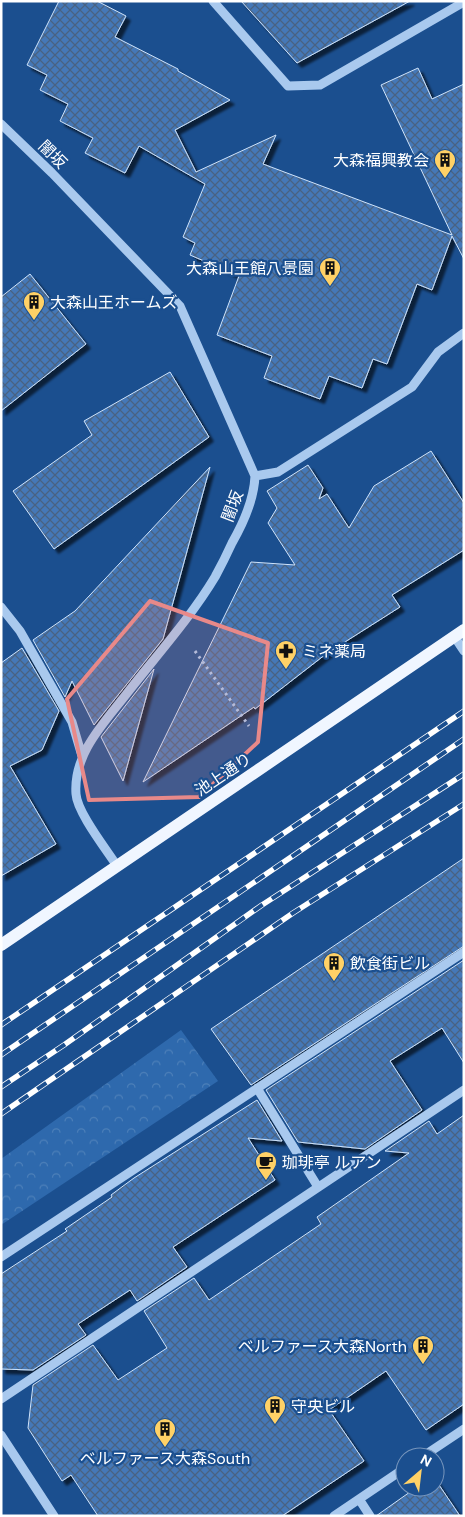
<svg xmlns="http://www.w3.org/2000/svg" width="465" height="1517" font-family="'DM Sans','Noto Sans JP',sans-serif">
<defs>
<pattern id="park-crowns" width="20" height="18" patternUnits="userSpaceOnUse" patternTransform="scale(1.25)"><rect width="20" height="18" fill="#2e69ad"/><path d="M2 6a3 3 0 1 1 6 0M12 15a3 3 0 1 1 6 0" fill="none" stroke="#4d80b9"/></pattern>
<pattern id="building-cross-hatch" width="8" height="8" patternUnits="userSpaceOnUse" patternTransform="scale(1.25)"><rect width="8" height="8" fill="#4478b7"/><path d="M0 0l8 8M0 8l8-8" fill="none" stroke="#486282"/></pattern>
<filter id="shadow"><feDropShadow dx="4.5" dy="4.5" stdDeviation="1" flood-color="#0009"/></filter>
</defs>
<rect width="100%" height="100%" fill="#1b4f8f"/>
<!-- park -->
<path fill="url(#park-crowns)" d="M 181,1030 L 218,1081 L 1,1225 L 1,1159 Z"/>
<!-- building -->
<path fill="url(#building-cross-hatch)" stroke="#cfe3fa" filter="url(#shadow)" d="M 59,1 L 97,1 L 126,16 L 115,37 L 178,69 L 178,71 L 230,100 L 175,130 L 196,172 L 276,135 L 263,164 L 452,235 L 381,85 L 418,68 L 432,99 L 464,84 L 464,259 L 452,236 L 432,290 L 417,284 L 387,364 L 373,359 L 362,388 L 329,376 L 320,399 L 264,378 L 272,356 L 217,335 L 239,276 L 190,255 L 195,243 L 183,237 L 205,184 L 139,146 L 125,173 L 85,153 L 93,138 L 60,121 L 68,104 L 40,90 L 47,75 L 27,65 Z
M 241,1 L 410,1 L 297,63 Z
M 30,274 L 86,344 L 1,411 L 1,297 Z
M 170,372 L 209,437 L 54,549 L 13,491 L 92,435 L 84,421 Z
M 431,451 L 464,503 L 464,550 L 392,595 L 400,607 L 326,654 L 255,709 L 254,707 L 143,782 L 251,562 L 295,565 L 268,523 L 277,508 L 267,491 L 308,465 L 323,488 L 319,499 L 327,494 L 349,528 L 374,486 Z
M 210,467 L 163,639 L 94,725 L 72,681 L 65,697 L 33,640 L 75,611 Z
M 22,648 L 59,711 L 42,750 L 10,766 L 56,844 L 1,876 L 1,663 Z
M 154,669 L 123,781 L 101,737 Z
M 464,858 L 464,946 L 251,1085 L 211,1029 Z
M 464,960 L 464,1063 L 442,1028 L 390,1061 L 422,1110 L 365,1149 L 298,1142 L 266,1090 Z
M 257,1100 L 282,1141 L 248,1138 L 275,1180 L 173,1247 L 187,1267 L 137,1301 L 130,1290 L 78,1324 L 86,1335 L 33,1370 L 1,1369 L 1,1274 L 67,1231 L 65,1229 L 112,1197 L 111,1195 L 134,1178 Z
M 464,1115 L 464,1404 L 426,1430 L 386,1371 L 329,1410 L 364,1461 L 282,1516 L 98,1516 L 71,1475 L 62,1481 L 28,1428 L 33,1385 L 93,1345 L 118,1380 L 167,1348 L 144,1311 L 194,1278 L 209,1300 L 321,1224 L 317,1217 L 409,1153 L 385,1151 L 429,1121 L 437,1134 Z
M 435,1479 L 460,1516 L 376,1516 L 417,1487 L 435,1487 Z"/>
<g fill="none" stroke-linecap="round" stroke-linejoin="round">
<!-- path -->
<path stroke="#a9c9ee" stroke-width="3" stroke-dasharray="2.5 4" stroke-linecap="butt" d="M 195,651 L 249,726"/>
<!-- minor -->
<path stroke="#a9c9ee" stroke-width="9" d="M 213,1 L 288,86 L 320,85 L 464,2
M 1,124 L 52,173 L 180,306 L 255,476 C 254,500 244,522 232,543 C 227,554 221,566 215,577 C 191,617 157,655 128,692 C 105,722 73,753 76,794 C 77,812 106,849 117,866
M 255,476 L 278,472 L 412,387 L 438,352 L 464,333
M 1,607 L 20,631 L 72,722 L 82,756
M 454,636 L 464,651
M 257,1088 L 318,1187
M 1,1257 L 464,952
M 1,1399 L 464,1090
M 1,1435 L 54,1516
M 422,1457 L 464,1429
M 359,1499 L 370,1516
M 334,1516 L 405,1468"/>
<!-- major -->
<path stroke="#f0f6ff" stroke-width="12" d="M 1,945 L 464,630"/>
<!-- rail casing -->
<g stroke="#fff" stroke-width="5.5">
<path id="rail" d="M 1,1025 L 464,711
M 1,1055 L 464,739
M 1,1087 L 64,1045 L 262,905 L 464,774
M 1,1114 L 293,913 L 464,804"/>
</g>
<!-- rail -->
<use href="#rail" stroke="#1b4f8f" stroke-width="4" stroke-dasharray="11" stroke-linecap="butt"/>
</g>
<!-- marked area -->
<path fill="#e88989" fill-opacity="0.2" stroke="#e88989" stroke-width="4" stroke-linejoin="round" d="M 150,601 L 268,643 L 258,742 L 199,797 L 89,800 L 67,699 Z"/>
<!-- icons -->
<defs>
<g id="building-pin" transform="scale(1.125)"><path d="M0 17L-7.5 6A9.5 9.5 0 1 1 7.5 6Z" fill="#ffd166" stroke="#1b4f8f"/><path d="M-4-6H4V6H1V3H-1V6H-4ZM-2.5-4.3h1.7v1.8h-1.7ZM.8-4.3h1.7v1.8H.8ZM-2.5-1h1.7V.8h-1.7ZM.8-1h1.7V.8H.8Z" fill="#111"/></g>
<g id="pharmacy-pin" transform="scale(1.125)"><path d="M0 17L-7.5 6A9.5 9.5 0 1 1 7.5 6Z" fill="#ffd166" stroke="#1b4f8f"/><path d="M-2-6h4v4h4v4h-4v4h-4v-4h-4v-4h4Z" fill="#111"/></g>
<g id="cafe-pin" transform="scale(1.125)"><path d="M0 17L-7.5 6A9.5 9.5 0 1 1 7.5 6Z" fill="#ffd166" stroke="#1b4f8f"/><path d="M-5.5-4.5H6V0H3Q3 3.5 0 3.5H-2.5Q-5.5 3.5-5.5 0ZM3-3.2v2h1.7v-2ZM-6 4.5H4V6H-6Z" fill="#111"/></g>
</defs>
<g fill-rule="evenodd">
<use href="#building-pin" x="445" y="160"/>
<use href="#building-pin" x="330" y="268"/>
<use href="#building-pin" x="34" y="302"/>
<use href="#pharmacy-pin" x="286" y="651"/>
<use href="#building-pin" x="334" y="963"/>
<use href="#cafe-pin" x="266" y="1162"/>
<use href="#building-pin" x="423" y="1346"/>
<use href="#building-pin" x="275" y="1406"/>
<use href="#building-pin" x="165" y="1429"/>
</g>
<g text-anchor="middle" stroke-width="4.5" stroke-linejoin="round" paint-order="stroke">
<!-- street labels -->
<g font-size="16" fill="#fff" stroke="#1b4f8f">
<text transform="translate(53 154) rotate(45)" y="6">闇坂</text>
<text transform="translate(232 506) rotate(-69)" y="6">闇坂</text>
<text transform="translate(223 774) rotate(-34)" y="6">池上通り</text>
</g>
<!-- poi labels -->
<g font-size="16" fill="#fff" stroke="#1b4f8f" text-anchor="start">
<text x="429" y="166" text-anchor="end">大森福興教会</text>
<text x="314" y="274" text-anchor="end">大森山王館八景園</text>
<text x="50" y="308">大森山王ホームズ</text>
<text x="302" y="657">ミネ薬局</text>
<text x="350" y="969">飲食街ビル</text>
<text x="282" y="1168">珈琲亭 ルアン</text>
<text x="407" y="1352" text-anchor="end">ベルファース大森North</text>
<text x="291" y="1412">守央ビル</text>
<text x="165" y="1464" text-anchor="middle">ベルファース大森South</text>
</g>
</g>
<!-- border -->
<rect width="465" height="1517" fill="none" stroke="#ffffff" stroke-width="5"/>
<!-- north arrow -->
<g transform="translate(420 1472) rotate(28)"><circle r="24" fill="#1b4f8f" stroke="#7695bc"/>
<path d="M0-4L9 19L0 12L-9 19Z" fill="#ffd166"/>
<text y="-8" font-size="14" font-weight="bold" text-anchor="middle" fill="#ffffff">N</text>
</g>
</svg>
